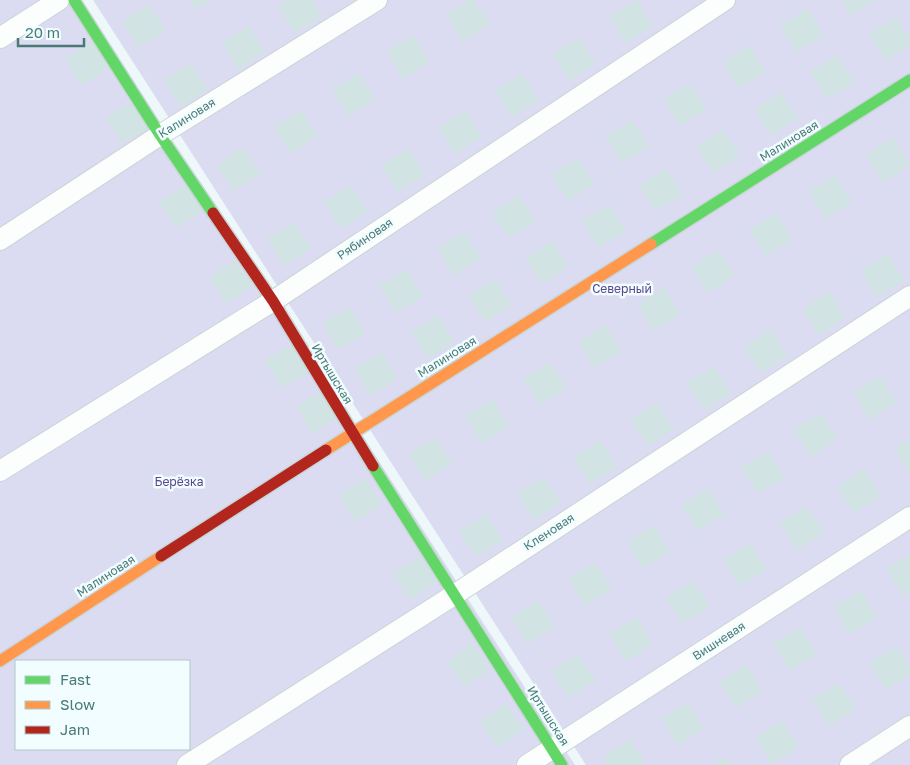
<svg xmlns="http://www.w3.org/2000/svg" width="910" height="765" font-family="'Golos Text',sans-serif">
<rect width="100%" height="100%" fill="#eef7f9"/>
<!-- green -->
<path fill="#dbdcf2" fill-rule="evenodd" d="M 0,0 L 81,0 L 575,765 L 0,765 ZM 16,661 L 189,661 L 189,749 L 16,749 Z
M 93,0 L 910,0 L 910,765 L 586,765 Z"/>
<!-- building -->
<path fill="#d2e3e3" d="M 190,0 L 212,0 L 196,10 Z
M 288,0 L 312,0 L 322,16 L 295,33 L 278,7 Z
M 469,0 L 474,0 L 490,24 L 463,42 L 446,15 Z
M 635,0 L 637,0 L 653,26 L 626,43 L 609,16 Z
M 841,0 L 875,0 L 851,16 Z
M 149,4 L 166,31 L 139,48 L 122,21 Z
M 807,8 L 824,35 L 797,52 L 780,26 Z
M 896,17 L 910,39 L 910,45 L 886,61 L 869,34 Z
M 248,26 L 265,52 L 238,70 L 222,43 Z
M 413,35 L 430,62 L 403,79 L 387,52 Z
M 579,37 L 596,64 L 569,81 L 552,55 Z
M 92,41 L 109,68 L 82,85 L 65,59 Z
M 749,45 L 766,72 L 739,89 L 722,63 Z
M 837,55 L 854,82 L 827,99 L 810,72 Z
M 191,63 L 208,89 L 181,107 L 164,80 Z
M 359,72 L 375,99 L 349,116 L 332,90 Z
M 522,74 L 539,100 L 512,118 L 495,91 Z
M 690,83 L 707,109 L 680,127 L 663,100 Z
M 781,92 L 798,118 L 771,136 L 754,109 Z
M 133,101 L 150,127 L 123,144 L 106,118 Z
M 300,110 L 318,136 L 291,154 L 273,127 Z
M 465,110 L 482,137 L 455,154 L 438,128 Z
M 632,120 L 649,146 L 622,164 L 605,137 Z
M 723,129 L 740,156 L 713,173 L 696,147 Z
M 893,138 L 910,165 L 883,182 L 866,155 Z
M 243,147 L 260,174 L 233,191 L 216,165 Z
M 408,148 L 425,175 L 398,192 L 381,166 Z
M 578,158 L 595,184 L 568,201 L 551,174 Z
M 666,168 L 683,194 L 656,211 L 639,185 Z
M 835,175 L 852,202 L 826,219 L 809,192 Z
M 186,185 L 203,211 L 176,228 L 159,202 Z
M 351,185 L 368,212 L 341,229 L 324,202 Z
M 519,195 L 536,221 L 509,238 L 492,212 Z
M 609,204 L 626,231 L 599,248 L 582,221 Z
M 776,213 L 793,239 L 766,256 L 749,230 Z
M 294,222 L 311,248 L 284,266 L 267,239 Z
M 464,232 L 481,258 L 454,276 L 437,249 Z
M 552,241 L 569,267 L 542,284 L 525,258 Z
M 718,250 L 735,276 L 708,293 L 691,267 Z
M 887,254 L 904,280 L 877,297 L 860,271 Z
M 236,260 L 253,286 L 226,303 L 209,277 Z
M 406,269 L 423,296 L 396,313 L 379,286 Z
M 495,279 L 512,305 L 485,322 L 468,296 Z
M 664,287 L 681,314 L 654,331 L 637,305 Z
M 829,291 L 845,318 L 819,335 L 802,309 Z
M 349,307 L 366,333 L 339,350 L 322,324 Z
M 438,315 L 455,342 L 428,359 L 411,332 Z
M 605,325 L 622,351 L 595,368 L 578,342 Z
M 771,329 L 788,356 L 761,373 L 744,347 Z
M 292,344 L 309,371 L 282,388 L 264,361 Z
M 381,352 L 398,379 L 371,396 L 354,369 Z
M 550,362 L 567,388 L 540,405 L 523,379 Z
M 714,366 L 731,393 L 705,410 L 687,383 Z
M 880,376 L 896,402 L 870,420 L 853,393 Z
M 323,390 L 340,416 L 313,434 L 296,407 Z
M 492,399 L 509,426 L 482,443 L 465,416 Z
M 657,402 L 674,429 L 648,446 L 630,420 Z
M 821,413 L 838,439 L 811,457 L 794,430 Z
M 435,437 L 452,463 L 425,481 L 408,454 Z
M 910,438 L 910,473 L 894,449 Z
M 600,440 L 617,467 L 590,484 L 573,458 Z
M 768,451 L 785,477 L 758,494 L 741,468 Z
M 864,469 L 881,496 L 854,513 L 837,487 Z
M 543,477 L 561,503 L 534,520 L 517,494 Z
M 365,478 L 382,505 L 355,522 L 338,495 Z
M 708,488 L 725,514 L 698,531 L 681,505 Z
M 807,506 L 824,533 L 797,550 L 780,523 Z
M 486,514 L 503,540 L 476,557 L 459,531 Z
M 654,525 L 670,551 L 644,569 L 627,542 Z
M 750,543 L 767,569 L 740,586 L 723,560 Z
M 910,554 L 910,592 L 903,596 L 886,569 Z
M 420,556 L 437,582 L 410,600 L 393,573 Z
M 595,562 L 612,589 L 585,606 L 568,579 Z
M 693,581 L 710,607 L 683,624 L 666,598 Z
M 860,590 L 877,617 L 850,634 L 833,607 Z
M 538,600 L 555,626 L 528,644 L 511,617 Z
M 636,617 L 653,644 L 626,661 L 609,634 Z
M 800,627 L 817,654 L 790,671 L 773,644 Z
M 473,643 L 490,670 L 464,687 L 447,661 Z
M 896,646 L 910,668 L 910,675 L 886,690 L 869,663 Z
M 578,654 L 596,681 L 569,697 L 551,671 Z
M 746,664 L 763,691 L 736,708 L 719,682 Z
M 839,683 L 856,709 L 829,726 L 812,700 Z
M 688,702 L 704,728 L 678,746 L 661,719 Z
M 507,703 L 524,730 L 497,747 L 480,721 Z
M 782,721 L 799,747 L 772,764 L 755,738 Z
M 630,739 L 646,765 L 609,765 L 603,757 Z
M 725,757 L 730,765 L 713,765 Z"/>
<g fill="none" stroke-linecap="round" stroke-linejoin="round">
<!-- street casing -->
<g stroke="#c9d5d6" stroke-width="22">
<path id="street" d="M 0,38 L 59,0
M 0,240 L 160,135 L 377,0
M 0,471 L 273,301 L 725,0
M 187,765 L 454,595 L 910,296
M 527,765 L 910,517
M 850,765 L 910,726"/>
</g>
<!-- fast casing -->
<g stroke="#c9d5d7" stroke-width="14">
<path id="fast" d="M 74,0 L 160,135 L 213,213
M 651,244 L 910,80
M 373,466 L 562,765"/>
</g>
<!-- slow casing -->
<g stroke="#c9d5d7" stroke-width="14">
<path id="slow" d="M 326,450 L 651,244
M 0,661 L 161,556"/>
</g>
<!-- jam casing -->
<g stroke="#c9d5d7" stroke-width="14">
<path id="jam" d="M 213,213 L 273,301 L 373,466
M 161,556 L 326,450"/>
</g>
<!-- street -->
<use href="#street" stroke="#fcfefe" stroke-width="20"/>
<!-- fast -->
<use href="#fast" stroke="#63d668" stroke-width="11"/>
<!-- slow -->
<use href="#slow" stroke="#ff974d" stroke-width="11"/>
<!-- jam -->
<use href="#jam" stroke="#b3261e" stroke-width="11"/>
</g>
<g text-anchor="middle" stroke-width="5" stroke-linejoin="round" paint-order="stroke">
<!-- street labels -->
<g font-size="12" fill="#4b7a76" stroke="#f1fdff">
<text transform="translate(187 118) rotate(-32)" y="4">Калиновая</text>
<text transform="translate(789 141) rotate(-32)" y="4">Малиновая</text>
<text transform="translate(365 239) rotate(-34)" y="4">Рябиновая</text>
<text transform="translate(447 357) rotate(-32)" y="4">Малиновая</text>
<text transform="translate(332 374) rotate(59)" y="4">Иртышская</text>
<text transform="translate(549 532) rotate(-33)" y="4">Кленовая</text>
<text transform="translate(106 576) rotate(-33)" y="4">Малиновая</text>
<text transform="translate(719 641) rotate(-33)" y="4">Вишневая</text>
<text transform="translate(548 716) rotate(58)" y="4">Иртышская</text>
</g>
<!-- park labels -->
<g font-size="12" fill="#5a478d" stroke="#f1fdff">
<text x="622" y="293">Северный</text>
<text x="179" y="486">Берёзка</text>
</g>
</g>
<!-- legend -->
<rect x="15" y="660" width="175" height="90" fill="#f1fdff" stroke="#afc9c8"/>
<rect x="25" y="676" width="25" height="8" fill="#63d668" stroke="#afc9c8"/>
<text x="60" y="685" font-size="15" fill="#4b7a76">Fast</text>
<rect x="25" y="701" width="25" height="8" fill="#ff974d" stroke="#afc9c8"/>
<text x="60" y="710" font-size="15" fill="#4b7a76">Slow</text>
<rect x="25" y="726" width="25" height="8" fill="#b3261e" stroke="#afc9c8"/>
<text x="60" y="735" font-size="15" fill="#4b7a76">Jam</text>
<!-- scale -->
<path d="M18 38v8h66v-8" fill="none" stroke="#4b7a76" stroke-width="2.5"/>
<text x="25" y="38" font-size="15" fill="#4b7a76" stroke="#f1fdff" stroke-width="4" paint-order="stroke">20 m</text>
</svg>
